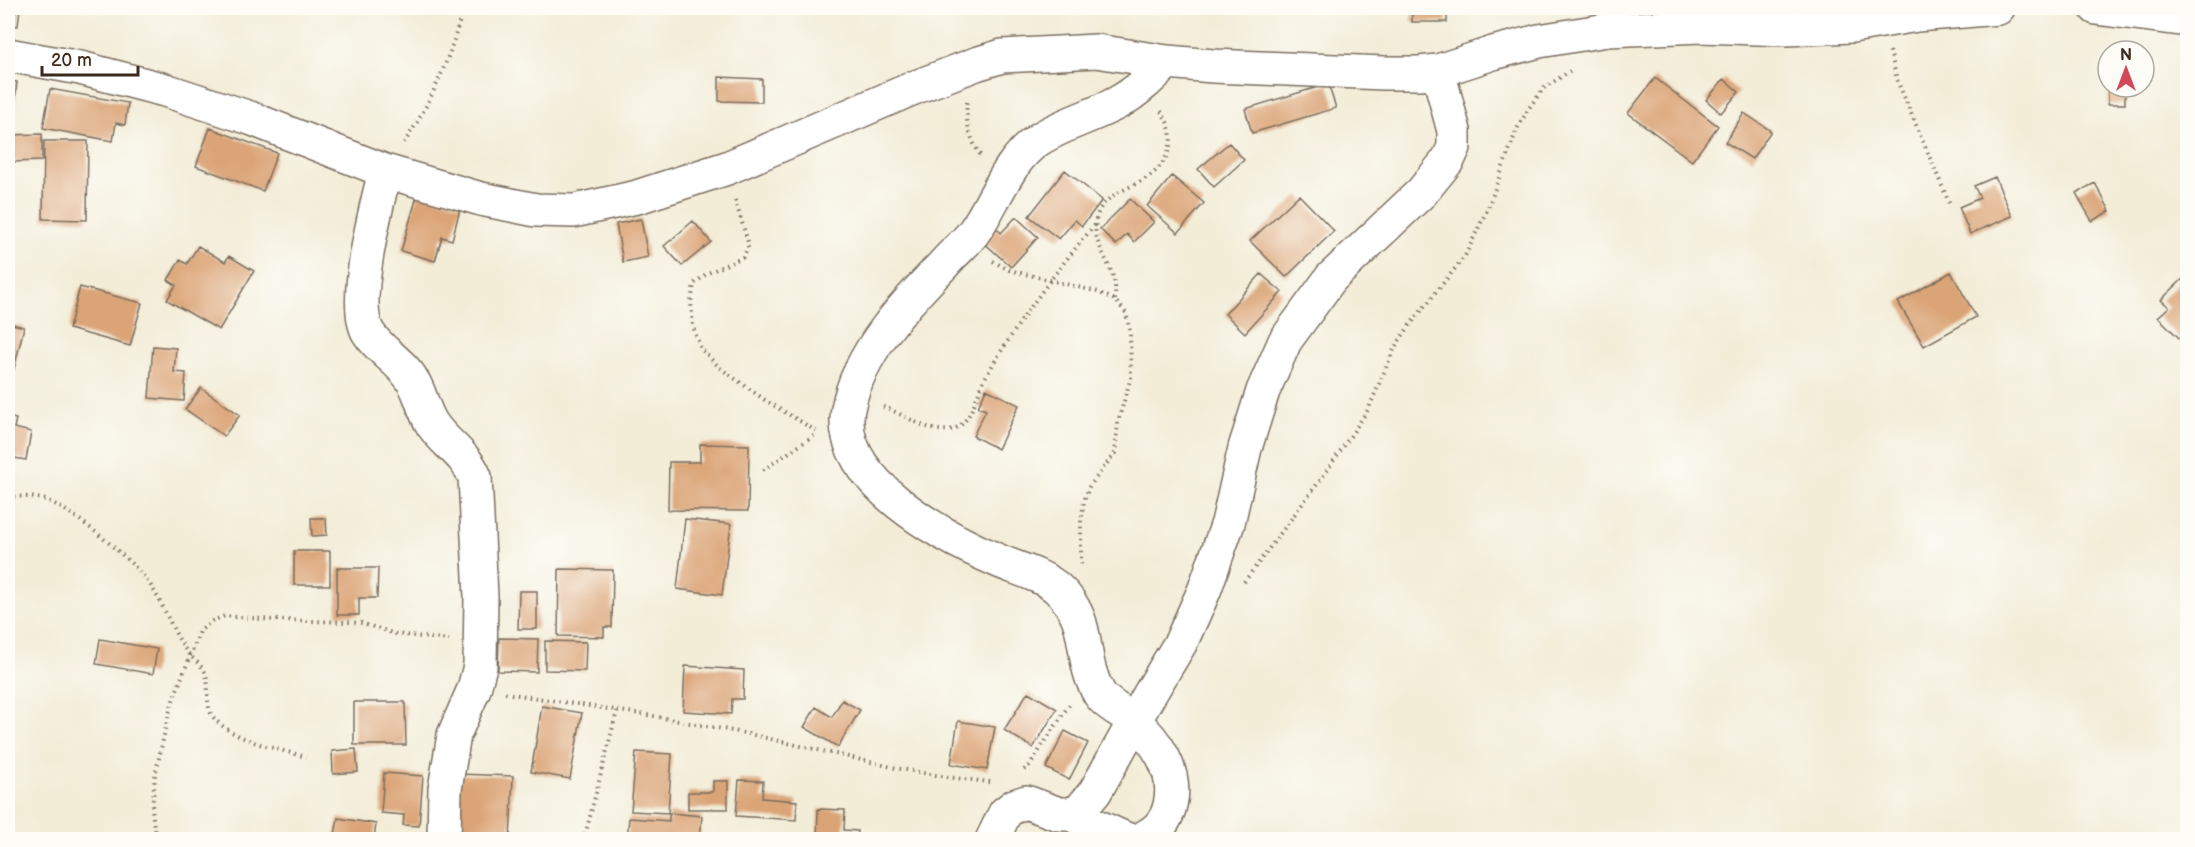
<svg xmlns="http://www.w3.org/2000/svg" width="2195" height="847" font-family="'Balsamiq Sans',sans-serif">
<rect width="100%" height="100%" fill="#fdfcf7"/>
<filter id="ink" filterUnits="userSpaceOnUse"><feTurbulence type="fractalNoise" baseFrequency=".0167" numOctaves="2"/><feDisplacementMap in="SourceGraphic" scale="12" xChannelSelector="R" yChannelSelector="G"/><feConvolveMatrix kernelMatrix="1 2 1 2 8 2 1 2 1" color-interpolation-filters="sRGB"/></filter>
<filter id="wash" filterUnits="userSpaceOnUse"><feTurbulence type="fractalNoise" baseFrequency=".008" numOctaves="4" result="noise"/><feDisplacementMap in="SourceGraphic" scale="24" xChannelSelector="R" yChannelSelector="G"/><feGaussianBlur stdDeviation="1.35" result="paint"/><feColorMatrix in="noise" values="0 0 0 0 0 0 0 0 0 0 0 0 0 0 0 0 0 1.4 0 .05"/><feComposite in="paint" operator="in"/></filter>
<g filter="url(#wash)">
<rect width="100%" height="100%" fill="#f3edd8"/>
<g id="blocks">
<!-- building -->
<path fill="#dba477" d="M 8,8 L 20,8 L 18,26 L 8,25 Z
M 1412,8 L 1447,8 L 1447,22 L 1412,22 Z
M 719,77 L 762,79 L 762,102 L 719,101 Z
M 1655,78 L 1718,126 L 1692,161 L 1628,113 Z
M 1724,79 L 1739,92 L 1721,113 L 1706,100 Z
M 8,81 L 17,82 L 12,127 L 8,127 Z
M 1328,84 L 1336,108 L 1252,133 L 1245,109 Z
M 2108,87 L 2125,87 L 2125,104 L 2108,104 Z
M 50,89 L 128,103 L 125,125 L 116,123 L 113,141 L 43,128 Z
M 1744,113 L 1771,131 L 1752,159 L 1725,142 Z
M 210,128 L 277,153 L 263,191 L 196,166 Z
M 42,134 L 42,161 L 10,162 L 10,135 Z
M 44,141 L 88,141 L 87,220 L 43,219 Z
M 1229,143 L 1244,160 L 1214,187 L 1198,169 Z
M 1065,170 L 1102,200 L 1082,226 L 1075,220 L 1059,239 L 1029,216 Z
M 1172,176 L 1204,203 L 1178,233 L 1147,206 Z
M 1995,177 L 2012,216 L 1970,234 L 1959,207 L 1980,198 L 1974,186 Z
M 2095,183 L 2110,211 L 2092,221 L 2076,193 Z
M 418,193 L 461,205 L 452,240 L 442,237 L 435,261 L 401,251 Z
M 1299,195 L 1334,231 L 1286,277 L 1250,241 Z
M 1130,199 L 1154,222 L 1134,242 L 1127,234 L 1116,245 L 1100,229 Z
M 1016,217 L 1038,237 L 1011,267 L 981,240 L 994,226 L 1001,233 Z
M 641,219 L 648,257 L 623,262 L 616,224 Z
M 693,221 L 711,242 L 682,266 L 664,246 Z
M 198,246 L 225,262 L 229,256 L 254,271 L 219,330 L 167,300 L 176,285 L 168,280 L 180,260 L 187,264 Z
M 1951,272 L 1976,317 L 1924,346 L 1898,302 Z
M 1261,274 L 1282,292 L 1245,333 L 1225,314 Z
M 2188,274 L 2188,341 L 2185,344 L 2158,317 L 2169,307 L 2161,300 Z
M 80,287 L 142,303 L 130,346 L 69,329 Z
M 8,323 L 24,327 L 8,394 Z
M 153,346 L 176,348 L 174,372 L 186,373 L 184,401 L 149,398 Z
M 201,388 L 240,415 L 224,436 L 185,409 Z
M 986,389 L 1019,405 L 998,449 L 973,436 L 986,410 L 978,407 Z
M 8,417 L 16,419 L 14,428 L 31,432 L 26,460 L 8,457 Z
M 700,444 L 749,445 L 748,511 L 668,510 L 669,462 L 700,462 Z
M 311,518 L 326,518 L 327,535 L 312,536 Z
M 685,519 L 731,524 L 722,595 L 677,589 Z
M 294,551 L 330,551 L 330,585 L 294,585 Z
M 337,568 L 378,568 L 377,598 L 359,598 L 359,615 L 337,615 Z
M 559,569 L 613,570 L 612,627 L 604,627 L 604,637 L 558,636 Z
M 519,591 L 537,591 L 537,629 L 518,629 Z
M 499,638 L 538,639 L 537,672 L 498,671 Z
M 100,639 L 157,649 L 153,674 L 96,664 Z
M 545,641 L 586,642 L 585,671 L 545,670 Z
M 685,666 L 744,670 L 743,699 L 732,699 L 731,714 L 683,711 Z
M 1028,692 L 1057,709 L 1033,748 L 1004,730 Z
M 842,700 L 860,710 L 838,747 L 804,727 L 816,707 L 832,717 Z
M 354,702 L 405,702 L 406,745 L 354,745 Z
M 542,706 L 582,713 L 570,779 L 531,772 Z
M 958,721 L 995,727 L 987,770 L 951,764 Z
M 1065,731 L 1088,743 L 1069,780 L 1046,768 Z
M 356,749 L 358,772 L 333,774 L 332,751 Z
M 636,752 L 672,754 L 668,813 L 631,811 Z
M 384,773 L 423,776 L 419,826 L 403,825 L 404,815 L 381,813 Z
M 458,774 L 513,776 L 510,840 L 459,839 Z
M 739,780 L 763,781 L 762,798 L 797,801 L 796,820 L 736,816 Z
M 713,781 L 728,781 L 728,809 L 688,809 L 688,792 L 713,792 Z
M 818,809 L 845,810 L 844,830 L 858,831 L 857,840 L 817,840 Z
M 669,813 L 702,816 L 700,840 L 627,840 L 629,818 L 669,821 Z
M 338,818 L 376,824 L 374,840 L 334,840 Z"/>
</g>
</g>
<g filter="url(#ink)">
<use href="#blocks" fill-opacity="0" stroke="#7b6e5f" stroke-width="1.5"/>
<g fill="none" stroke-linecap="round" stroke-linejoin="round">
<!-- street casing -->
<g stroke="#7b6e5f" stroke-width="36">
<path id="street" d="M 2096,8 L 2188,20
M 8,55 L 80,68 L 165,90 L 250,118 L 385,171 L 481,199 L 536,210 L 574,211 L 637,197 L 727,168 L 916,87 L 976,64 L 1002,56 L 1096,51 L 1167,62 L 1213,66 L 1384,73 L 1419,73 L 1438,71 L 1493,53 L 1539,41 L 1607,30 L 1701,26 L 1786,29 L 1852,26 L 1917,15 L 1998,8
M 385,171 C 377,204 351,303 368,332 C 380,352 403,362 414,383 C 421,395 424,412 432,424 C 446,445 465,453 475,477 L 481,596 L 480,666 L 474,689 L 454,735 L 445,789 L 444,840
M 1070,814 L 1128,840
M 992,840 L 1005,813 L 1014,806 L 1026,802 L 1059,814 L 1070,814 L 1080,810 L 1095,792 L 1148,697 L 1181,642 L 1204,591 L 1228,523 L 1245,448 L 1263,391 L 1285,341 L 1331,278 L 1422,192 L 1448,160 L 1454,147 L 1454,131 L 1438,71
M 1139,840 C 1156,832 1166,823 1170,805 C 1178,772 1157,740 1132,720 C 1122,711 1105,704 1099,693 C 1077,656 1094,622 1058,589 C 1043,575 1017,569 999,561 C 945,538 835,480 848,409 C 858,353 905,304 943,265 C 952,254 964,245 973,233 C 995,203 1006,162 1038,140 C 1062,124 1091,117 1117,103 C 1136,93 1152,77 1167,62"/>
</g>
<!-- path -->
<path stroke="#7b6e5f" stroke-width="4" stroke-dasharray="1.5 4.5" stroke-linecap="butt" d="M 1890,51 L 1897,80 L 1950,205
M 967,102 C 965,122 970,138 980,155
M 404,143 C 431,103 452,54 463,8
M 735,200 L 748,242 L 748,248 L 743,257 L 706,274 L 694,284 L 691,302 L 693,327 L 701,349 L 720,368 L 765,400 L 816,431
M 993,261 L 1009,270 L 1098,292 L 1115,300 L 1126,313 L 1130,331 L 1131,377 L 1118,422 L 1115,453 L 1089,487 L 1084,501 L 1081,522 L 1081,567
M 1115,300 C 1115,292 1116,284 1113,277 C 1107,256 1090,239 1097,216 C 1107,182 1160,191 1170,145 C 1173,133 1167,119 1160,110
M 883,407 C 904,413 933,438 956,428 C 972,421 977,392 985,378 C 1017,323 1054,273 1095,225
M 763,470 L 815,435
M 8,496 C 21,497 36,496 48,501 C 73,510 140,566 153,589 C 166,610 173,633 188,653 C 193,659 199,663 204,670 C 212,684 203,706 214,718 C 236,742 276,748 306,757
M 1244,582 L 1324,475 L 1368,410 L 1395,347 L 1410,325 L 1465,256 L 1488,208 L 1517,129 L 1529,108 L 1544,88 L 1570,71
M 505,693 L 653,716 L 749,734 L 896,768 L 946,777 L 990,782
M 1024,770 L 1029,766 L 1069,705
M 162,840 L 154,828 L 152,808 L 155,776 L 168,717 L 174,697 L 200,631 L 212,621 L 225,616 L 275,620 L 347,622 L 361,623 L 396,634 L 449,640
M 584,840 L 617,711"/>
<!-- street -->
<use href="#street" stroke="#fff" stroke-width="33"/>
</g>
</g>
<!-- margin -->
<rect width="2195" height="847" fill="none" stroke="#fdfcf7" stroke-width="30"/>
<!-- north arrow -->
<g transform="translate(2126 69)"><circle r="28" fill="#fdfcf7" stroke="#afa8a0" stroke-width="1.5"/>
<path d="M0-4.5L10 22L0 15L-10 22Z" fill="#d1495b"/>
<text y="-9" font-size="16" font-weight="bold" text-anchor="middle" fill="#3b2a1e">N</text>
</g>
<!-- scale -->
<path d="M42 66v9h96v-9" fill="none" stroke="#3b2a1e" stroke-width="3"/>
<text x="51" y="66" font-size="18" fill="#3b2a1e" stroke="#fdfcf7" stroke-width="4.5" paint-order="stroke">20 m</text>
</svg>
